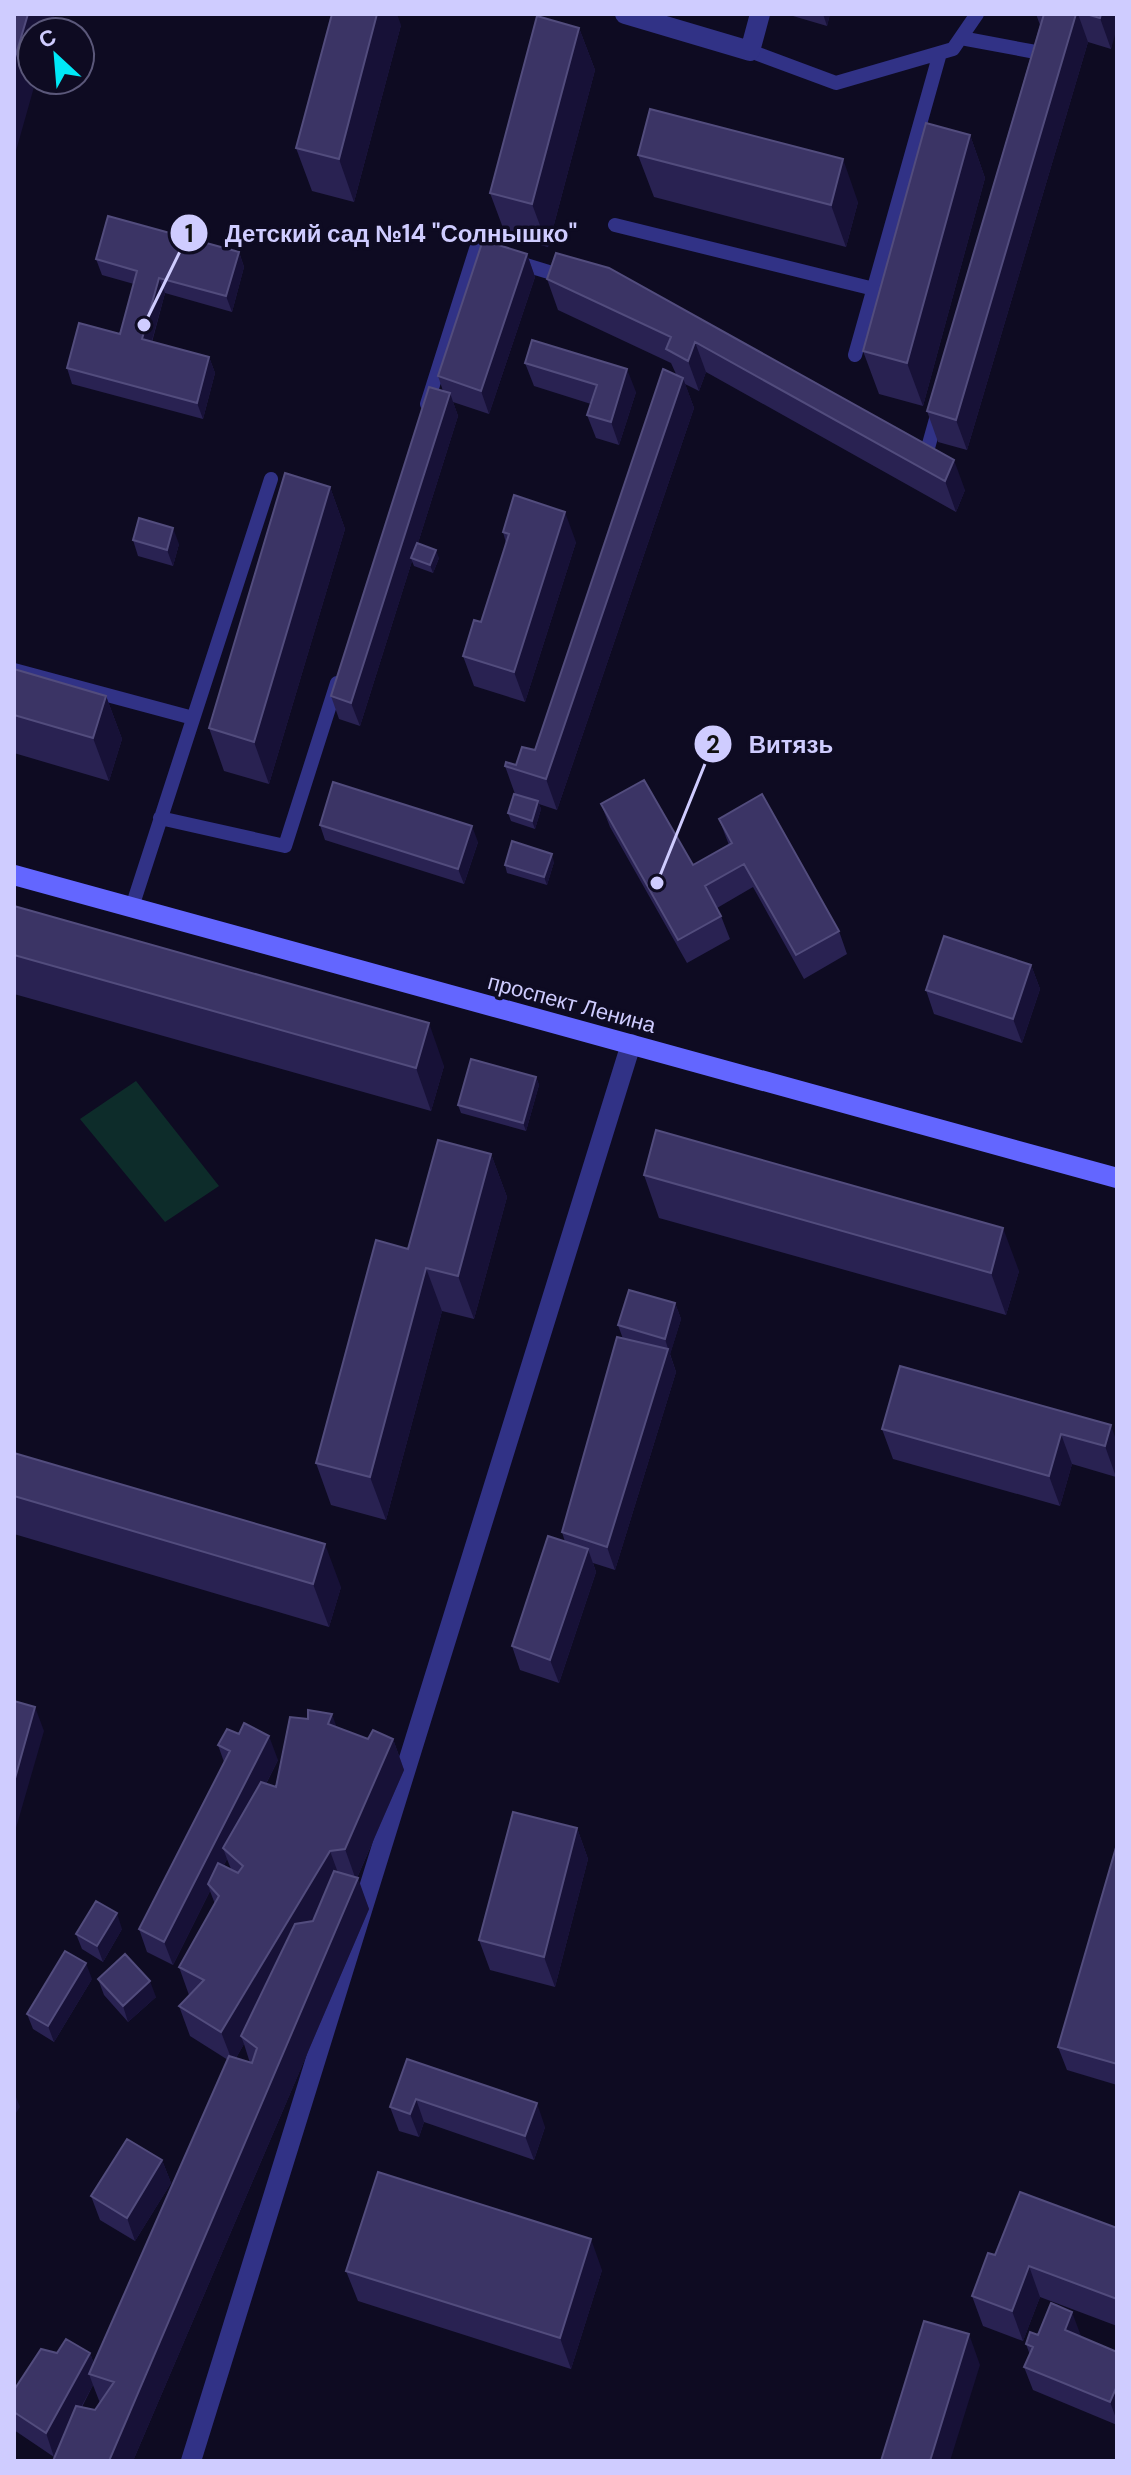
<svg xmlns="http://www.w3.org/2000/svg" width="1131" height="2475" font-family="'DM Sans',sans-serif">
<rect width="100%" height="100%" fill="#0e0b22"/>
<!-- green -->
<path fill="#0d2c2a" d="M 136,1081 L 219,1186 L 165,1222 L 80,1119 Z"/>
<g fill="none" stroke-linecap="round" stroke-linejoin="round">
<!-- lane -->
<path stroke="#313286" stroke-width="14" d="M 961,38 L 1041,53 L 1039,62
M 750,51 L 836,83 L 953,49 L 977,14
M 615,225 L 874,289
M 516,262 L 565,277
M 855,355 L 940,53
M 427,404 L 476,249 L 496,256
M 924,462 L 938,412
M 14,670 L 193,718
M 160,818 L 285,846 L 337,683
M 132,907 L 271,479"/>
<!-- street -->
<path stroke="#313286" stroke-width="20" d="M 625,14 L 750,51 L 760,14
M 191,2461 L 631,1044"/>
<!-- secondary -->
<path stroke="#6366ff" stroke-width="20" d="M 14,875 L 1117,1178"/>
</g>
<!-- wall -->
<path fill="#292252" fill-rule="evenodd" d="M 793,14 L 830,14 L 827,26 L 793,16 Z
M 1036,14 L 1117,14 L 1111,49 L 1088,42 L 967,450 L 938,442 L 927,411 L 1040,25 Z
M 401,25 L 354,202 L 312,191 L 296,148 Z
M 579,28 L 595,70 L 548,247 L 506,236 L 490,193 Z
M 970,135 L 985,178 L 923,406 L 879,394 L 863,351 Z
M 638,155 L 858,202 L 846,247 L 654,197 Z
M 239,252 L 244,267 L 232,312 L 165,293 L 152,342 L 209,357 L 215,373 L 203,419 L 72,384 L 67,368 L 120,334 L 134,284 L 102,275 L 96,259 Z
M 556,253 L 965,490 L 956,512 L 706,372 L 699,391 L 685,384 L 694,408 L 557,810 L 539,804 L 541,809 L 535,829 L 511,821 L 508,813 L 515,794 L 505,766 L 516,765 L 535,750 L 676,374 L 671,363 L 558,310 L 547,279 Z
M 527,254 L 535,277 L 489,414 L 453,402 L 458,416 L 418,543 L 439,558 L 433,573 L 414,566 L 412,561 L 360,726 L 339,719 L 331,696 L 443,391 L 438,376 Z
M 525,363 L 636,392 L 619,445 L 596,438 L 587,415 L 591,404 L 534,386 Z
M 330,487 L 345,529 L 269,784 L 224,771 L 209,728 Z
M 503,532 L 576,542 L 525,702 L 474,686 L 463,656 L 481,622 L 506,543 Z
M 133,540 L 179,544 L 173,566 L 138,556 Z
M 14,669 L 106,696 L 122,739 L 109,781 L 14,753 Z
M 601,804 L 693,865 L 729,845 L 719,819 L 839,931 L 847,954 L 804,979 L 753,887 L 717,908 L 721,916 L 730,939 L 687,963 L 610,827 Z
M 320,825 L 478,842 L 464,884 L 325,840 Z
M 554,862 L 547,885 L 507,873 L 505,865 Z
M 14,906 L 444,1066 L 431,1111 L 14,994 Z
M 1031,965 L 1040,989 L 1022,1043 L 934,1014 L 926,990 Z
M 536,1077 L 539,1085 L 526,1131 L 461,1113 L 458,1105 Z
M 491,1154 L 507,1197 L 474,1319 L 442,1311 L 386,1520 L 331,1505 L 316,1463 L 408,1249 Z
M 644,1175 L 1019,1271 L 1006,1315 L 659,1218 Z
M 675,1303 L 681,1319 L 670,1354 L 676,1372 L 615,1570 L 593,1563 L 596,1572 L 559,1683 L 520,1670 L 512,1646 L 565,1542 L 562,1532 L 623,1339 L 618,1325 Z
M 1111,1425 L 1116,1477 L 1072,1464 L 1060,1506 L 893,1459 L 882,1429 Z
M 14,1453 L 341,1587 L 329,1627 L 14,1534 Z
M 337,1728 L 368,1739 L 393,1739 L 404,1770 L 357,1878 L 369,1909 L 133,2461 L 54,2457 L 14,2430 L 14,2390 L 90,2353 L 94,2364 L 228,2060 L 190,2036 L 179,2006 L 189,1995 L 179,1967 L 215,1904 L 210,1891 L 173,1965 L 147,1952 L 139,1929 L 224,1762 L 218,1745 L 278,1760 L 266,1784 L 276,1787 ZM 227,1859 L 231,1869 L 224,1865 ZM 244,2044 L 250,2063 L 236,2058 ZM 93,2385 L 100,2403 L 95,2410 L 82,2407 Z
M 577,1828 L 588,1859 L 555,1987 L 490,1970 L 479,1940 Z
M 1117,1844 L 1117,2085 L 1067,2070 L 1058,2047 Z
M 122,1929 L 103,1962 L 82,1949 L 76,1934 Z
M 92,1979 L 54,2042 L 33,2029 L 27,2014 Z
M 98,1979 L 156,1997 L 128,2022 L 104,1995 Z
M 407,2059 L 545,2127 L 534,2160 L 424,2122 L 419,2137 L 399,2131 L 390,2107 Z
M 162,2160 L 171,2183 L 135,2241 L 100,2220 L 91,2196 Z
M 1117,2228 L 1117,2326 L 1040,2297 L 1023,2341 L 983,2326 L 972,2296 L 995,2255 Z
M 602,2270 L 571,2369 L 358,2301 L 346,2271 Z
M 1038,2335 L 1081,2336 L 1080,2337 L 1117,2352 L 1117,2425 L 1033,2390 L 1024,2367 L 1030,2355 L 1026,2344 Z"/>
<!-- shaded-wall -->
<path fill="#171137" d="M 28,14 L 55,14 L 50,32 L 32,32 L 32,80 L 36,80 L 14,158 L 14,61 Z
M 377,14 L 397,14 L 401,25 L 354,202 L 339,159 Z
M 823,14 L 830,14 L 827,26 Z
M 1076,14 L 1078,14 L 1088,42 L 967,450 L 956,420 Z
M 1101,14 L 1117,14 L 1117,28 L 1111,49 L 1100,18 Z
M 579,28 L 595,70 L 548,247 L 532,204 Z
M 970,135 L 985,178 L 923,406 L 907,363 Z
M 843,159 L 858,202 L 846,247 L 831,205 Z
M 239,252 L 244,267 L 232,312 L 226,296 Z
M 527,254 L 535,277 L 489,414 L 481,391 Z
M 159,278 L 165,293 L 148,355 L 142,339 Z
M 695,342 L 706,372 L 699,391 L 688,361 Z
M 209,357 L 215,373 L 203,419 L 197,403 Z
M 627,369 L 636,392 L 619,445 L 611,422 Z
M 683,378 L 694,408 L 557,810 L 546,779 Z
M 450,393 L 458,416 L 413,559 L 411,558 L 412,561 L 360,726 L 351,703 Z
M 954,460 L 965,490 L 956,512 L 945,481 Z
M 330,487 L 345,529 L 269,784 L 254,742 Z
M 565,512 L 576,542 L 525,702 L 514,672 Z
M 173,528 L 179,544 L 173,566 L 167,550 Z
M 436,550 L 439,558 L 433,573 L 430,565 Z
M 106,696 L 122,739 L 109,781 L 93,738 Z
M 538,801 L 541,809 L 535,829 L 532,821 Z
M 472,826 L 478,842 L 464,884 L 458,869 Z
M 552,854 L 554,862 L 547,885 L 544,877 Z
M 1031,965 L 1040,989 L 1022,1043 L 1013,1019 Z
M 429,1023 L 444,1066 L 431,1111 L 416,1068 Z
M 536,1077 L 539,1085 L 526,1131 L 523,1123 Z
M 491,1154 L 507,1197 L 474,1319 L 458,1276 Z
M 1003,1228 L 1019,1271 L 1006,1315 L 991,1273 Z
M 426,1268 L 442,1311 L 386,1520 L 370,1477 Z
M 675,1303 L 681,1319 L 670,1355 L 665,1339 Z
M 668,1349 L 676,1372 L 615,1570 L 607,1547 Z
M 1111,1425 L 1117,1443 L 1116,1477 L 1105,1446 Z
M 1061,1434 L 1072,1464 L 1060,1506 L 1049,1476 Z
M 325,1544 L 341,1587 L 329,1627 L 313,1584 Z
M 588,1549 L 596,1572 L 559,1683 L 550,1660 Z
M 35,1707 L 44,1731 L 14,1835 L 14,1782 Z
M 332,1714 L 343,1745 L 328,1724 Z
M 269,1736 L 278,1760 L 230,1854 L 223,1848 L 227,1859 L 212,1888 L 208,1884 L 210,1891 L 173,1965 L 164,1942 Z
M 393,1739 L 404,1770 L 356,1880 L 345,1849 Z
M 577,1828 L 588,1859 L 555,1987 L 544,1957 Z
M 330,1851 L 341,1881 L 241,2036 L 244,2044 L 233,2063 L 221,2032 Z
M 358,1878 L 369,1909 L 133,2461 L 109,2461 Z
M 117,1913 L 122,1929 L 103,1962 L 97,1946 Z
M 86,1963 L 92,1979 L 54,2042 L 48,2026 Z
M 150,1981 L 156,1997 L 128,2022 L 123,2006 Z
M 14,2092 L 20,2107 L 14,2116 Z
M 416,2099 L 424,2122 L 419,2137 L 410,2114 Z
M 537,2103 L 545,2127 L 534,2160 L 525,2136 Z
M 162,2160 L 171,2183 L 135,2241 L 127,2218 Z
M 591,2239 L 602,2270 L 571,2369 L 560,2338 Z
M 1029,2266 L 1040,2297 L 1023,2341 L 1012,2311 Z
M 1072,2312 L 1081,2336 L 1073,2353 L 1065,2330 Z
M 969,2334 L 980,2365 L 950,2461 L 930,2461 Z
M 90,2353 L 98,2376 L 89,2374 L 93,2385 L 54,2457 L 46,2433 Z
M 1117,2386 L 1117,2421 L 1110,2402 Z"/>
<!-- building -->
<path fill="#3b3465" stroke="#524c7d" stroke-width="2" d="M 14,14 L 28,14 L 14,61 Z
M 332,14 L 377,14 L 339,159 L 296,148 Z
M 1044,14 L 1076,14 L 956,420 L 927,411 Z
M 1086,14 L 1101,14 L 1100,18 Z
M 537,16 L 579,28 L 532,204 L 490,193 Z
M 650,109 L 843,159 L 831,205 L 638,155 Z
M 926,123 L 970,135 L 907,363 L 863,351 Z
M 108,216 L 239,252 L 226,296 L 159,278 L 142,339 L 209,357 L 197,403 L 67,368 L 79,323 L 120,334 L 137,271 L 96,259 Z
M 483,240 L 527,254 L 481,391 L 438,376 Z
M 556,253 L 609,268 L 954,460 L 945,481 L 695,342 L 688,361 L 666,349 L 671,337 L 547,279 Z
M 532,340 L 627,369 L 611,422 L 587,415 L 597,385 L 525,363 Z
M 663,369 L 683,378 L 546,779 L 505,766 L 506,762 L 516,765 L 522,747 L 535,750 Z
M 429,387 L 450,393 L 351,703 L 331,696 Z
M 285,473 L 330,487 L 254,742 L 209,728 Z
M 514,495 L 565,512 L 514,672 L 463,656 L 474,620 L 481,622 L 509,534 L 503,532 Z
M 139,518 L 173,528 L 167,550 L 133,540 Z
M 417,543 L 436,550 L 430,565 L 411,558 Z
M 14,669 L 106,696 L 93,738 L 14,715 Z
M 644,780 L 693,865 L 732,843 L 719,819 L 762,794 L 839,931 L 796,955 L 744,864 L 705,886 L 721,916 L 678,940 L 601,804 Z
M 333,782 L 472,826 L 458,869 L 320,825 Z
M 514,794 L 538,801 L 532,821 L 508,813 Z
M 512,841 L 552,854 L 544,877 L 505,865 Z
M 14,906 L 429,1023 L 416,1068 L 14,955 Z
M 944,936 L 1031,965 L 1013,1019 L 926,990 Z
M 471,1059 L 536,1077 L 523,1123 L 458,1105 Z
M 656,1130 L 1003,1228 L 991,1273 L 644,1175 Z
M 438,1140 L 491,1154 L 458,1276 L 426,1268 L 370,1477 L 316,1463 L 376,1240 L 408,1249 Z
M 629,1290 L 675,1303 L 665,1339 L 618,1325 Z
M 617,1337 L 668,1349 L 607,1547 L 562,1532 Z
M 900,1366 L 1111,1425 L 1105,1446 L 1061,1434 L 1049,1476 L 882,1429 Z
M 14,1453 L 325,1544 L 313,1584 L 14,1496 Z
M 548,1536 L 588,1549 L 550,1660 L 512,1646 Z
M 14,1701 L 35,1707 L 14,1782 Z
M 308,1710 L 332,1714 L 328,1724 L 368,1739 L 373,1730 L 393,1739 L 345,1849 L 330,1851 L 221,2032 L 179,2006 L 204,1980 L 179,1967 L 219,1896 L 208,1884 L 218,1863 L 238,1873 L 243,1866 L 223,1848 L 261,1782 L 276,1787 L 290,1717 L 308,1719 Z
M 244,1723 L 269,1736 L 164,1942 L 139,1929 L 230,1751 L 218,1745 L 227,1729 L 239,1734 Z
M 513,1812 L 577,1828 L 544,1957 L 479,1940 Z
M 1117,1844 L 1117,2064 L 1058,2047 Z
M 334,1871 L 358,1878 L 109,2461 L 53,2461 L 76,2406 L 95,2410 L 114,2382 L 89,2374 L 229,2056 L 252,2063 L 257,2048 L 241,2036 L 295,1924 L 313,1921 Z
M 96,1901 L 117,1913 L 97,1946 L 76,1934 Z
M 65,1951 L 86,1963 L 48,2026 L 27,2014 Z
M 125,1954 L 150,1981 L 123,2006 L 98,1979 Z
M 407,2059 L 537,2103 L 525,2136 L 416,2099 L 410,2114 L 390,2107 Z
M 127,2139 L 162,2160 L 127,2218 L 91,2196 Z
M 378,2172 L 591,2239 L 560,2338 L 346,2271 Z
M 1020,2192 L 1117,2228 L 1117,2299 L 1029,2266 L 1012,2311 L 972,2296 L 988,2253 L 995,2255 Z
M 1051,2303 L 1072,2312 L 1065,2330 L 1117,2352 L 1117,2386 L 1110,2402 L 1024,2367 L 1033,2347 L 1026,2344 L 1030,2332 L 1038,2335 Z
M 924,2321 L 969,2334 L 930,2461 L 881,2461 Z
M 66,2339 L 90,2353 L 46,2433 L 14,2412 L 14,2390 L 41,2349 L 57,2353 Z"/>
<g text-anchor="middle" stroke-width="7" stroke-linejoin="round" paint-order="stroke">
<!-- street labels -->
<g font-size="22" fill="#cfccff" stroke="#0e0b22">
<text transform="translate(572 1003) rotate(15)" y="8">проспект Ленина</text>
</g>
</g>
<!-- callouts -->
<path fill="none" stroke="#cfccff" stroke-width="3" d="M144 325L189 233M657 883L713 744"/>
<g fill="#cfccff" stroke="#0e0b22" stroke-width="3">
<circle cx="144" cy="325" r="8"/>
<circle cx="657" cy="883" r="8"/>
<circle cx="189" cy="233" r="20"/>
<circle cx="713" cy="744" r="20"/>
</g>
<g font-size="24" text-anchor="middle" font-weight="bold" fill="#111">
<text x="189" y="242">1</text>
<text x="713" y="753">2</text>
</g>
<g font-size="24" text-anchor="middle" font-weight="bold" fill="#cfccff" stroke="#0e0b22" stroke-width="7" stroke-linejoin="round" paint-order="stroke">
<text x="401" y="242">Детский сад №14 "Солнышко"</text>
<text x="791" y="753">Витязь</text>
</g>
<!-- border -->
<rect width="1131" height="2475" fill="none" stroke="#cfccff" stroke-width="32"/>
<!-- north arrow -->
<g transform="translate(56 56) rotate(334)"><circle r="38" fill="#0e0b22" stroke="#5b587a" stroke-width="2"/>
<path d="M0-6L14 30L0 20L-14 30Z" fill="#00e9f7"/>
<text y="-12" font-size="22" font-weight="bold" text-anchor="middle" fill="#cfccff">С</text>
</g>
</svg>
